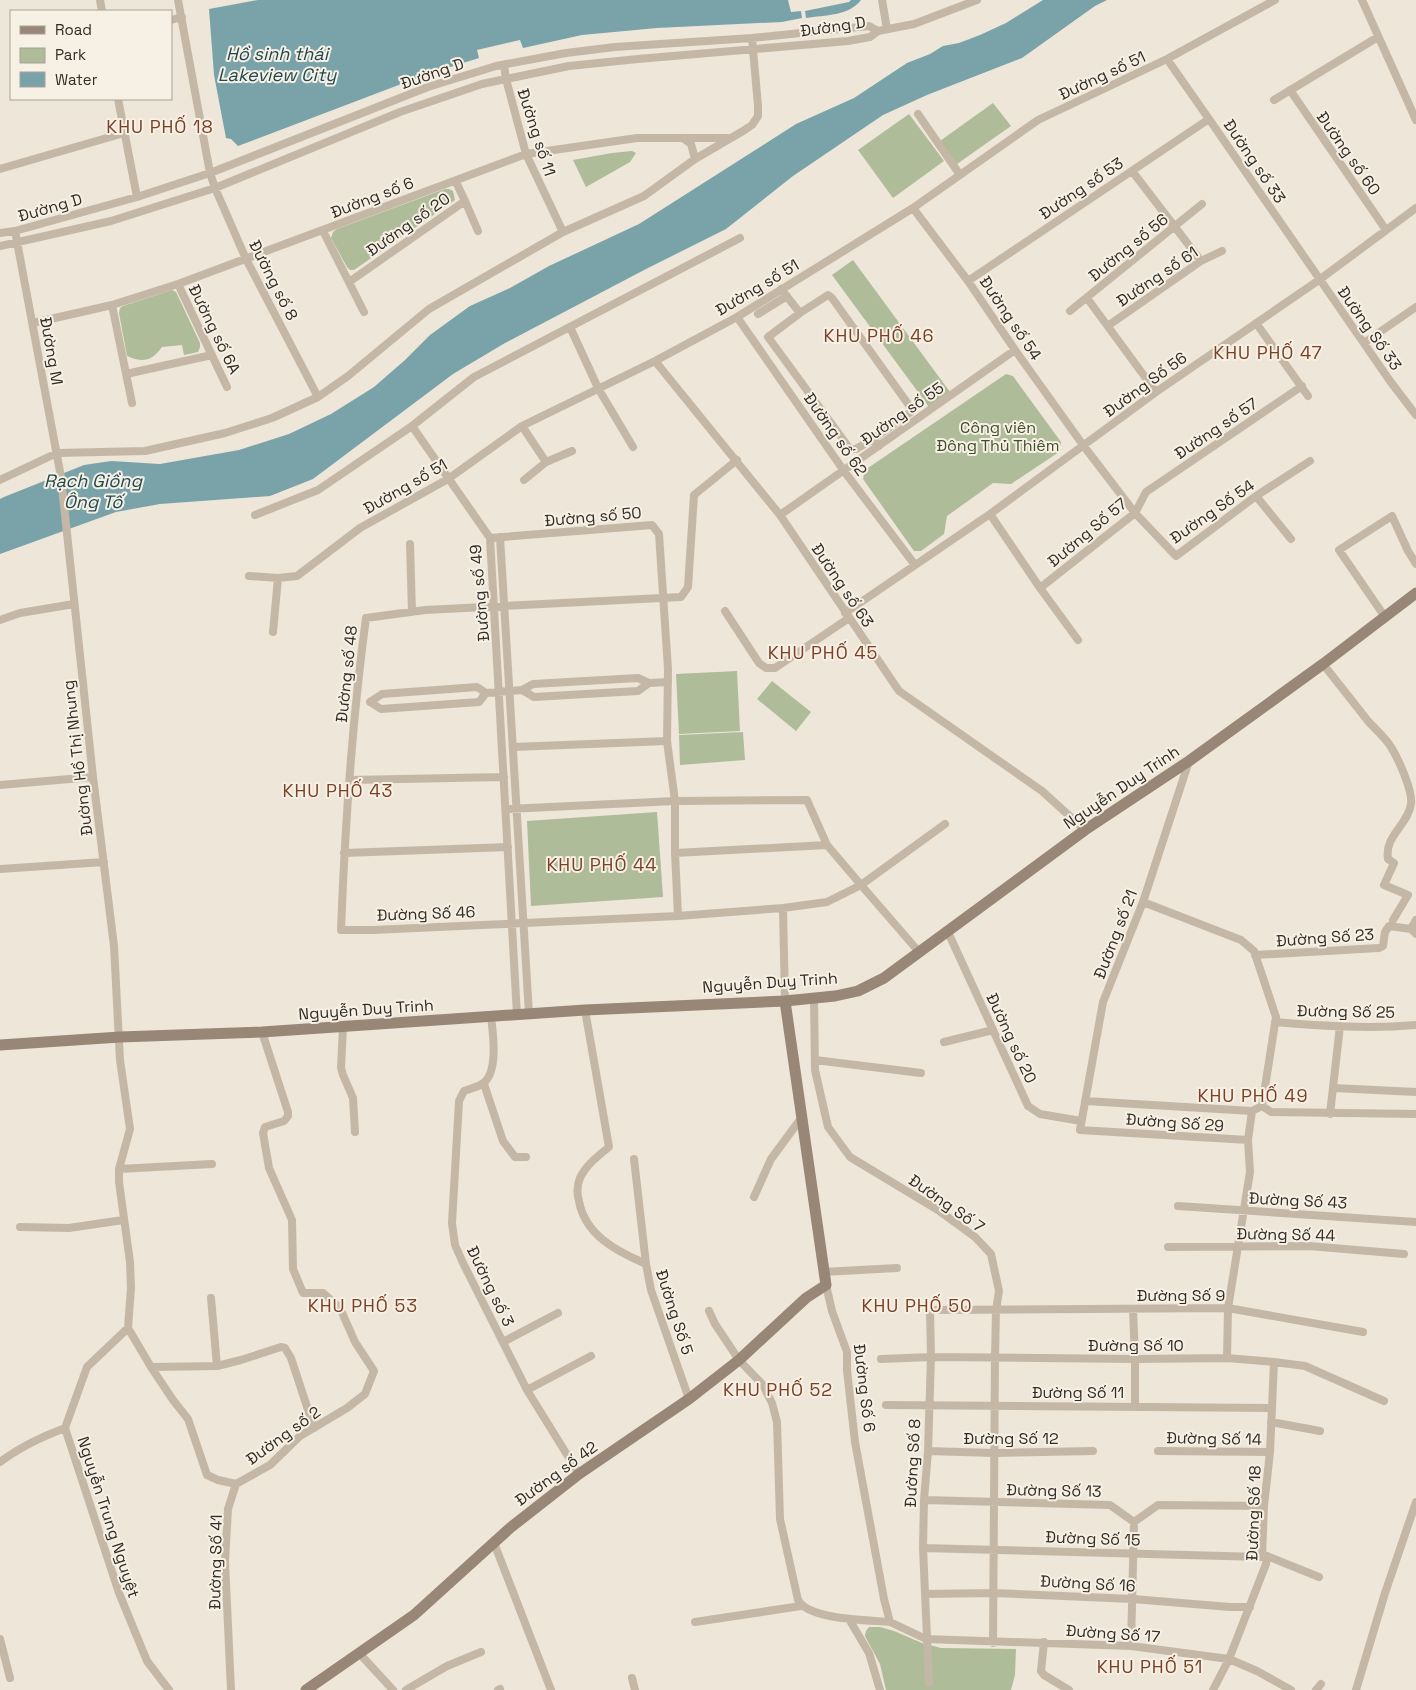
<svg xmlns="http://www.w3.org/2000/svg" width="1416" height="1690" font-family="'Space Grotesk',sans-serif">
<rect width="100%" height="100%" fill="#eee6d8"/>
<!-- green -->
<path fill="#aebc9a" d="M 993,103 L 1011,126 L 957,164 L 940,141 Z
M 909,114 L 944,161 L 893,198 L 858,150 Z
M 632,151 L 636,153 L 630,162 L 586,187 L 573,160 L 612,153 Z
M 445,189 L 449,189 L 453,191 L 455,200 L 354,270 L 350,270 L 347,267 L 331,238 L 333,232 L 337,229 Z
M 853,260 L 950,392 L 929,407 L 832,275 Z
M 172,290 L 176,292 L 200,343 L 200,347 L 198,352 L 184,355 L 182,345 L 162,347 C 152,361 143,363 127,356 L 119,313 L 120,308 L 123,306 Z
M 1006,374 L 1013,376 L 1061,442 L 1059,452 L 1011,484 L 993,483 L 947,516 L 944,534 L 921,551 L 914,551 L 863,479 L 865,470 Z
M 737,671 L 740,731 L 679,734 L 676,674 Z
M 772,681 L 811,712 L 796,731 L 757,699 Z
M 743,732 L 745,760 L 680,765 L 679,735 Z
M 657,812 L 663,897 L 531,906 L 527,821 Z
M 869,1627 L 880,1627 L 894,1631 L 922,1643 L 941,1648 L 1016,1649 L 1015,1675 L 1011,1690 L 886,1690 L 880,1664 L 865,1636 L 866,1631 Z"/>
<!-- water -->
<path fill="#7aa3a9" d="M 258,0 L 788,0 L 791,12 L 801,11 L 802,18 L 782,22 L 657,28 L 582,35 L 523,48 L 520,40 L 477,50 L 479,58 L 425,75 L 238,146 L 231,139 L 226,138 L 214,75 L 209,9 Z
M 851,0 L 861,0 C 849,16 825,15 806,18 L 805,11 L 849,2 Z
M 1043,0 L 1107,0 L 1095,6 L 1022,58 L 927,95 L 883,115 L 793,176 L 726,229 L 646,269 L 505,343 L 453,374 L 313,479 L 270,496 L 160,504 L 116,512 L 0,554 L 0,499 L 4,497 L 84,465 L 111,461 L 160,464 L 239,450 L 289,434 L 331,414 L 374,387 L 405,360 L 430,335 L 470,306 L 510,288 L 549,266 L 639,224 L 796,124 L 854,98 L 907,63 L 930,54 L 943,46 L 959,43 L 980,35 L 1006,23 Z"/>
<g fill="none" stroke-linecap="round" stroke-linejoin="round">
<!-- street -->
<path stroke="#c5b7a6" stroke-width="8" d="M 100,0 L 102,11
M 178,0 L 210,173 L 215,188 L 246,259 L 318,397
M 882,0 L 887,29
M 1362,0 L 1416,120
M 171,20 L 182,17
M 1167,59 L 1209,119 L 1390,381 L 1416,415
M 504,65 L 506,79 L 526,154 L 563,232
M 1290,90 L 1386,230
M 118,99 L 137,197
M 1274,100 L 1378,37
M 918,114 L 960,175
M 683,138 L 691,144 L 695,159
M 0,169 L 124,133
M 1132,171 L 1201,261
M 465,201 L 478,231
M 913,208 L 968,281 L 1015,350 L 1083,445 L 1135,513 L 1176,556 L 1256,496 L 1310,461
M 15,231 L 61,477 L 93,777 L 114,946 L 120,1060 L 130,1129 L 119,1169 L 119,1182 L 130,1262 L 131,1288 L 128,1328 L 87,1367 L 65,1428 L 119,1593 L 147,1661 L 169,1690
M 323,231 L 364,312
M 0,233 L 15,231 L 137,197 L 210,173 L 428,87 L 496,66 L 566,53 L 615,47 L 752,38 L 869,26 L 878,31
M 0,246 L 111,221 L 215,188 L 400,112 L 482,84 L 569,66 L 638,59 L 848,41 L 870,37 L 878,31 L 914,24 L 977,0
M 968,281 L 1209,119
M 349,282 L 465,201 L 456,182
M 178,284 L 227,387
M 781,289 L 800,313 L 828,295 L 832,298 L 911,408 L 912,411 L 907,415 L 873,439 L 879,446
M 1087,298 L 1156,392
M 112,305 L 132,403
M 1070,311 L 1202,204
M 800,313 L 768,337 L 850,449 L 856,449 L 873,439
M 758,314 L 787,296
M 737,317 L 844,471 L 915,565
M 33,323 L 112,305 L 178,284 L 526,154 L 637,138 L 728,138
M 1256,323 L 1308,396
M 1109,325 L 1201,261 L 1222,251
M 570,327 L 598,388 L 633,447
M 1364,343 L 1416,307
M 655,361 L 780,515 L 899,691 L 1042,791 L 1085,830
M 126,374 L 212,355
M 412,426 L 490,538 L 517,1015
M 522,426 L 546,462
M 0,480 L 57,453 L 145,451 L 225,433 L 272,418 L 318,397 L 348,376 L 429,309 L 563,232 L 644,196 L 695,159 L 743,131 L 752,125 L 758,116 L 758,106 L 752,38
M 524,480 L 546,462 L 572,451
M 1256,496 L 1291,539
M 990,514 L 1040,588 L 1078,640
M 255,515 L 318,490 L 412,426 L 474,377 L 740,238
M 780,515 L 1015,350
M 500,537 L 529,1014
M 490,538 L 652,525 L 659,534 L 668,669 L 667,741 L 675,801 L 807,800 L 827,845 L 861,885 L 827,902 L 783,908 L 678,916
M 410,544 L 412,612
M 249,576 L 278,578 L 297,576 L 360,528 L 448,479 L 522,426 L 655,361 L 737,317 L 913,208 L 1038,120 L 1167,59 L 1275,0
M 1040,588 L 1135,513 L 1146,492 L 1302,386
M 725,611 L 759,663 L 766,668 L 775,668 L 849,618
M 845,613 L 990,514 L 1156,392 L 1319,280 L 1416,208
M 1385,617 L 1339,550 L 1392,516 L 1408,551 L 1416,564
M 0,620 L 20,613 L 74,604
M 273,632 L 278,578
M 1323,664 C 1338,683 1353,702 1368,721 C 1375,729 1385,737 1391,747 C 1398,758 1413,791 1411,804 C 1408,825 1384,836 1388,859 L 1394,863 L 1384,885 L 1408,895 L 1393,920
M 522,690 L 534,697 L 638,691 L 649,683
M 486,693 L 522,690 L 533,684 L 638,678 L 649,683 L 668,682
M 370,702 L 381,709 L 479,702 L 486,693
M 370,702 L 382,694 L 477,687 L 486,693
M 513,747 L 667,741
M 1189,761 L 1143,902 L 1103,1002 L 1080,1130 L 1248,1140 L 1252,1111
M 350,780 L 504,777
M 0,785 L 93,777
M 506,809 L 675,801 L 675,853 L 678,916 L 373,930 L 341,930 C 345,825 352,721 366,618 L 425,610 L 681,597 L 688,587 L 694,495 L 737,460
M 344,853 L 508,847
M 675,853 L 827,845
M 0,869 L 104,862
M 783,908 L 785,1001
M 1416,920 L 1411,929 L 1416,934
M 947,930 L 1028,1106 L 1040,1114 L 1081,1121
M 919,952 L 861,885 L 945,824
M 1255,955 L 1379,948 L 1383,946 L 1385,932 L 1389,926 L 1411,929
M 814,997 L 815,1070 L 828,1127 L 850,1157 L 938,1210 L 975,1237 L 991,1254 L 999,1291 L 996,1310 L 995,1358 L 993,1643
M 585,1010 L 609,1147 C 598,1156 586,1165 580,1178 C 577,1185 577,1194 579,1201 C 585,1235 616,1251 646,1264 L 651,1290 L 689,1399
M 491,1017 C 493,1033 499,1074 482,1084 C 477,1087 470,1089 464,1091 L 459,1101 L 452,1223 L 455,1245 L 463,1263 L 527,1390 L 579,1474
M 1275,1022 C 1322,1026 1369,1029 1416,1025
M 343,1027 L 341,1068 L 343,1075 L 353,1098 L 355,1132
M 944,1042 L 993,1030
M 815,1060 L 921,1073
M 484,1084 L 503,1141 L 515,1157 L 526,1157
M 1334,1088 L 1416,1092
M 1085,1101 L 1252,1111 L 1262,1106 L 1276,1017 L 1254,951 L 1241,940 L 1143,902
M 1262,1106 L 1271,1112 L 1416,1114
M 1330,1114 L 1340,1026
M 634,1159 L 646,1264
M 119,1169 L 212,1164
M 754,1197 L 771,1159 L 802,1117
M 1178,1206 L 1416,1222
M 20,1227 L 69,1228 L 123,1220
M 1168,1247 L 1309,1246 L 1404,1254
M 823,1272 L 897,1268
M 826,1285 L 832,1311 L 847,1352 L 847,1370 L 855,1442 L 884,1599 L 890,1622 L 926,1639 L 1131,1646 L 1229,1659 L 1257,1671 L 1291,1690
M 1133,1309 L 1135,1359 L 1135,1406
M 709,1311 L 715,1324 L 739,1360 L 763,1385 L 772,1403 L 777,1422 L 780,1519 L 798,1600 C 809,1620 868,1620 890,1622
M 128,1328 L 151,1367 L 173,1400 L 188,1419 L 207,1475 L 218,1480 L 236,1484
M 503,1342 L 558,1313
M 1227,1358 L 1228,1308 L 1250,1172 L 1248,1140
M 881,1359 L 931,1357 L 1135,1359 L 1227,1358 L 1274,1362 L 1305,1366 L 1384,1401
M 217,1366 L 241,1360 L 281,1347 L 285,1348 L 291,1358 L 314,1428
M 151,1367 L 217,1366 L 211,1298
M 527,1390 L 591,1356
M 886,1405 L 1271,1408
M 1271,1422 L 1320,1431
M 928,1451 L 994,1453 L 1093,1451
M 1158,1451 L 1270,1452
M 0,1462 C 20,1447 41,1437 65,1428
M 236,1484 L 270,1465 L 300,1436 L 347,1408 L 365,1394 L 374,1371 L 355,1342 L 340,1308 L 323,1293 L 303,1293 L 293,1269 L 292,1220 L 269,1168 L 263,1133 L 265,1127 L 284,1121 L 288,1116 L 288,1112 L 262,1032
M 924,1500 L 1110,1505 L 1134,1522 L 1158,1505 L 1264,1506
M 494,1543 L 551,1690
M 923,1548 L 1262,1557
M 1267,1556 L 1319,1577
M 925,1594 L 994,1593 L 1133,1599 L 1230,1607 L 1250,1607
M 849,1619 L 869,1653 L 880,1690
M 695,1622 L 801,1606
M 0,1639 L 10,1678
M 1044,1642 L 1041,1671 L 1044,1675 L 1069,1690
M 1131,1646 L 1134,1522
M 359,1653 L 393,1690
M 632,1678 L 635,1690
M 929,1683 L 923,1548 L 924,1500 L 928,1451 L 931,1357 L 930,1310 L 1228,1308 L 1363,1332
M 231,1690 L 225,1562 L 228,1509 L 236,1484
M 406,1690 L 447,1666 L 481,1652
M 498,1690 L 500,1689
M 1213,1690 L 1229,1659 L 1266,1564 L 1267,1556 L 1262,1557 L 1264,1506 L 1270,1452 L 1274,1362
M 1316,1690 L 1321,1684
M 1356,1690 L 1385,1593 L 1416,1502"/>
<!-- secondary -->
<path stroke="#988677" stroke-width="11" d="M 0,1045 L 120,1037 L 262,1032 L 585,1010 L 785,1001 L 835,996 L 858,991 L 884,978 L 1085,830 L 1189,761 L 1323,664 L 1416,593
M 306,1690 L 414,1615 L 510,1528 L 579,1474 L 689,1399 L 739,1360 L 806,1298 L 826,1285 L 785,1001"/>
</g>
<g text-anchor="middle" stroke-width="4" stroke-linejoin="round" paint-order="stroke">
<!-- street labels -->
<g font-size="16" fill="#322b26" stroke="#f7f0e4">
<text transform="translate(833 26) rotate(-8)" y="6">Đường D</text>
<text transform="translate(432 73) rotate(-19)" y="6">Đường D</text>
<text transform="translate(1102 75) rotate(-25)" y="6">Đường số 51</text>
<text transform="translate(537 132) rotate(72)" y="6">Đường số 11</text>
<text transform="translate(1349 153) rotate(55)" y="6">Đường số 60</text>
<text transform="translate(1255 161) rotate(56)" y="6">Đường số 33</text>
<text transform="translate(1081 188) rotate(-34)" y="6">Đường số 53</text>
<text transform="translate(372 197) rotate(-21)" y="6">Đường số 6</text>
<text transform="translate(50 207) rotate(-16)" y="6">Đường D</text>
<text transform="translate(408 224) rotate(-35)" y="6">Đường số 20</text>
<text transform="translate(1128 247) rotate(-39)" y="6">Đường số 56</text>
<text transform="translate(1157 276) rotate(-34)" y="6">Đường số 61</text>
<text transform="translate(274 280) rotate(63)" y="6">Đường số 8</text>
<text transform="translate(757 287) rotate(-31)" y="6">Đường số 51</text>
<text transform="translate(1011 318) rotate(56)" y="6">Đường số 54</text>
<text transform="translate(1370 328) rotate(55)" y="6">Đường Số 33</text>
<text transform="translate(215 329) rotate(64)" y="6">Đường số 6A</text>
<text transform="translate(52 351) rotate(80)" y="6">Đường M</text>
<text transform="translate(1145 384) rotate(-36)" y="6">Đường Số 56</text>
<text transform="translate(902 413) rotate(-35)" y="6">Đường số 55</text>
<text transform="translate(1216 428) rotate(-34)" y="6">Đường số 57</text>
<text transform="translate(836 434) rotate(55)" y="6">Đường số 62</text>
<text transform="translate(405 486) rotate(-30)" y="6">Đường số 51</text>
<text transform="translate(1212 511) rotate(-35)" y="6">Đường Số 54</text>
<text transform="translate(593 516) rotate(-5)" y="6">Đường số 50</text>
<text transform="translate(1087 532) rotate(-40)" y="6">Đường Số 57</text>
<text transform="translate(843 585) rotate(56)" y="6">Đường số 63</text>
<text transform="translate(479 593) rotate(-95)" y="6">Đường số 49</text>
<text transform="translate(346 674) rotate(-84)" y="6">Đường số 48</text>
<text transform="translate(77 758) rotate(-97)" y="6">Đường Hồ Thị Nhung</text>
<text transform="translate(1121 787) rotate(-34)" y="6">Nguyễn Duy Trinh</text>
<text transform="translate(426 913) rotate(-2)" y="6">Đường Số 46</text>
<text transform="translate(1115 934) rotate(-69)" y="6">Đường số 21</text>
<text transform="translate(1325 937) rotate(-4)" y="6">Đường Số 23</text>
<text transform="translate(770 982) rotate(-4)" y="6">Nguyễn Duy Trinh</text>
<text transform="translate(366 1009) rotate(-4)" y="6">Nguyễn Duy Trinh</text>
<text transform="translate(1346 1011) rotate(1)" y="6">Đường Số 25</text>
<text transform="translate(1012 1038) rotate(65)" y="6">Đường số 20</text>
<text transform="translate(1175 1122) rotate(4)" y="6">Đường Số 29</text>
<text transform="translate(1298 1200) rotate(3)" y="6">Đường Số 43</text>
<text transform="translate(947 1203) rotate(35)" y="6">Đường Số 7</text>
<text transform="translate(1286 1234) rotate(1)" y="6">Đường Số 44</text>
<text transform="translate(491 1286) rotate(64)" y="6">Đường số 3</text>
<text x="1181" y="1301">Đường Số 9</text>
<text transform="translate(675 1312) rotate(72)" y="6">Đường Số 5</text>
<text x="1136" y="1351">Đường Số 10</text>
<text transform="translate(865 1388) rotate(83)" y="6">Đường Số 6</text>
<text x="1078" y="1398">Đường Số 11</text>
<text transform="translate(283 1435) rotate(-36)" y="6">Đường số 2</text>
<text x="1011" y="1444">Đường Số 12</text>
<text transform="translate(1214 1438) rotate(1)" y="6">Đường Số 14</text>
<text transform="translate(912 1463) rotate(-87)" y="6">Đường Số 8</text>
<text transform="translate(556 1473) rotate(-36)" y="6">Đường số 42</text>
<text transform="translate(1054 1490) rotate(1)" y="6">Đường Số 13</text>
<text transform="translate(1253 1513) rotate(-88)" y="6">Đường Số 18</text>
<text transform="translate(109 1517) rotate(72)" y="6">Nguyễn Trung Nguyệt</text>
<text transform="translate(1093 1538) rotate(2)" y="6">Đường Số 15</text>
<text transform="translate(215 1562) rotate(-89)" y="6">Đường Số 41</text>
<text transform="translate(1088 1583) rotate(3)" y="6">Đường Số 16</text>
<text transform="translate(1113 1633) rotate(4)" y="6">Đường Số 17</text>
</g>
<!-- park labels -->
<g font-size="16" fill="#3f4e2c" stroke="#f7f0e4">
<text x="998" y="433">Công viên<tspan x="998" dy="18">Đông Thủ Thiêm</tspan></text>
</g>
<!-- water labels -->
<g font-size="18" font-style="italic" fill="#1f4850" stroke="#f7f0e4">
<text x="277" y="60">Hồ sinh thái<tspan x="277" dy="21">Lakeview City</tspan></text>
<text x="93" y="487">Rạch Giồng<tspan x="93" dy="21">Ông Tố</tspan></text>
</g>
<!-- neighbourhood labels -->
<g font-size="18" letter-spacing="1" fill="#7a4126" stroke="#f7f0e4">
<text x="160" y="133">KHU PHỐ 18</text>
<text x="879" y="342">KHU PHỐ 46</text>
<text x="1268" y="359">KHU PHỐ 47</text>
<text x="823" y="659">KHU PHỐ 45</text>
<text x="338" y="797">KHU PHỐ 43</text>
<text x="602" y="871">KHU PHỐ 44</text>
<text x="1253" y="1102">KHU PHỐ 49</text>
<text x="363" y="1312">KHU PHỐ 53</text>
<text x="917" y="1312">KHU PHỐ 50</text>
<text x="778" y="1396">KHU PHỐ 52</text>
<text x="1150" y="1673">KHU PHỐ 51</text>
</g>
</g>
<!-- legend -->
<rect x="10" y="10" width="162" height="90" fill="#f7f0e4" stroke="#a8a198"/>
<rect x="20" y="26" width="25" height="8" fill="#988677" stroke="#a8a198"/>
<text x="55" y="35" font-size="15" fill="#322b26">Road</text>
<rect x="20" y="48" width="25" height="15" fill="#aebc9a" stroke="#a8a198"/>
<text x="55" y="60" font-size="15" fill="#322b26">Park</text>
<rect x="20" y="72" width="25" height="15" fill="#7aa3a9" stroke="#a8a198"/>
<text x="55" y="85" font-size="15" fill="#322b26">Water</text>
</svg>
